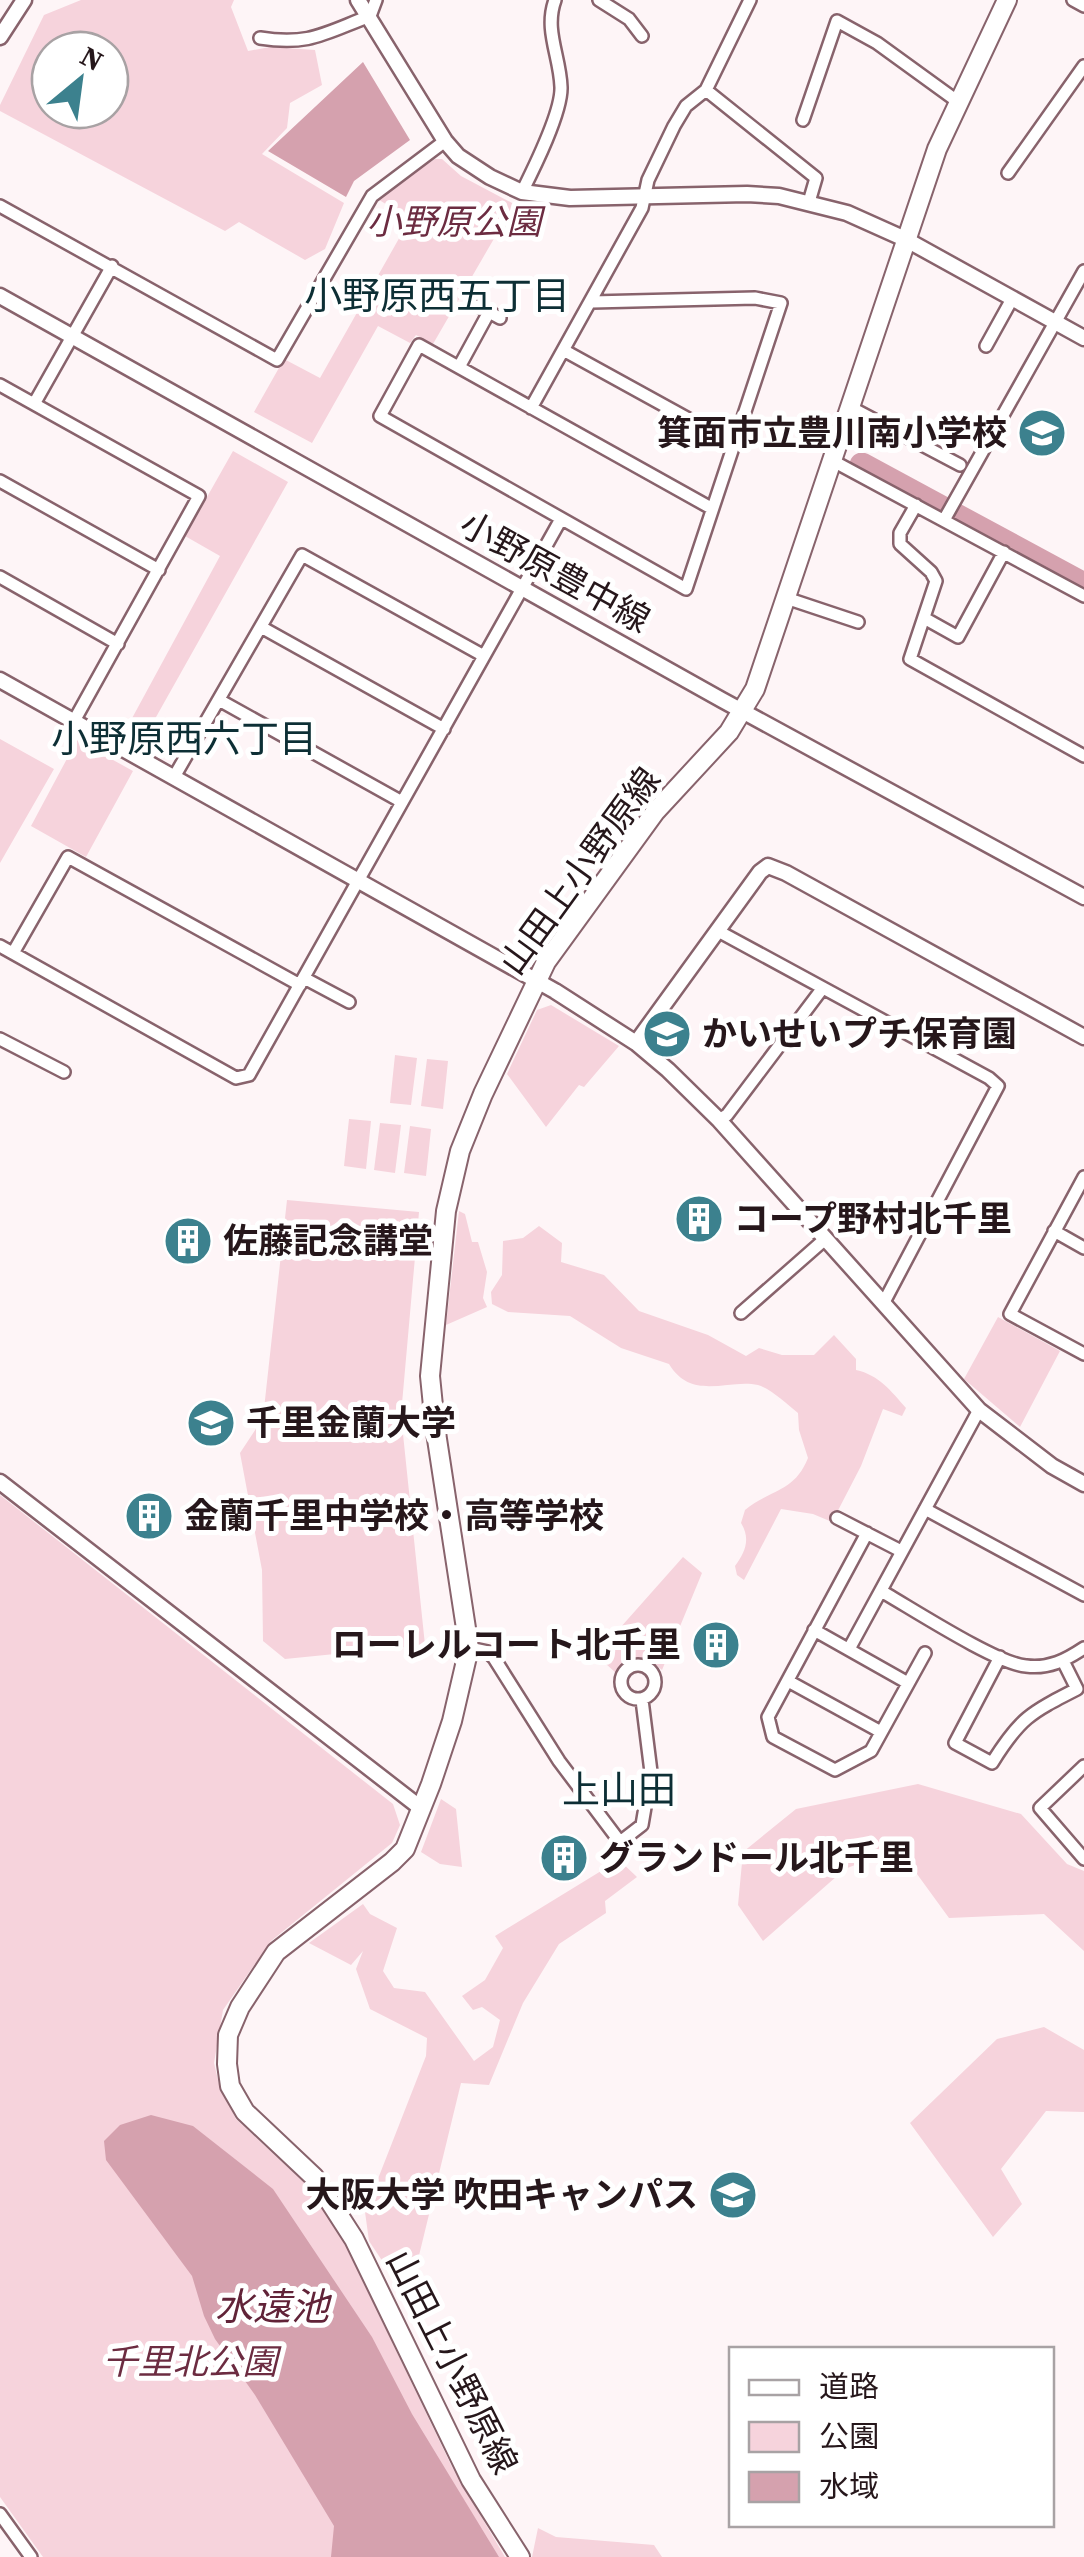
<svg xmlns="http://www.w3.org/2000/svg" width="1084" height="2557" font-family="'Source Serif 4','Noto Sans JP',serif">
<rect width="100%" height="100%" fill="#fef5f7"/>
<!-- green -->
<path fill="#f6d3dc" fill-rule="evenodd" d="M 81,0 L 234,0 L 231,7 L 248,51 L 270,47 L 315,50 L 322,85 L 290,103 L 287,128 L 262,154 L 344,203 L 325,249 L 305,260 L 239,222 L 225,231 L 0,111 L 0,105 L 44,15 ZM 50,50 L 110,50 L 110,110 L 50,110 Z
M 435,159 L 442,159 L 461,176 L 514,204 L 433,344 L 416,335 L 410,343 L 378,326 L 312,443 L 254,412 L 284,359 L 320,378 L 410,219 L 376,198 Z
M 233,451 L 288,482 L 142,742 L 124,733 L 220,556 L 185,536 Z
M 0,739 L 54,769 L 0,863 Z
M 77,740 L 133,771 L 86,857 L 31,826 Z
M 551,1005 L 619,1046 L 584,1087 L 579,1085 L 546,1127 L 507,1074 L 537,1010 Z
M 395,1055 L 417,1058 L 411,1105 L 390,1103 Z
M 427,1059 L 448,1061 L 443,1109 L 421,1106 Z
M 349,1119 L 371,1121 L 366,1169 L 344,1166 Z
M 380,1123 L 401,1125 L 395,1173 L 374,1170 Z
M 410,1126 L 431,1129 L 426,1176 L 404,1173 Z
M 287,1200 L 419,1212 L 401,1415 L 425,1645 L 285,1659 L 263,1641 L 262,1570 L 240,1453 L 263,1418 Z
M 459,1211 L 465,1214 L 472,1242 L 478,1242 L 487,1272 L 483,1298 L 487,1307 L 446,1325 Z
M 539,1226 L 562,1243 L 561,1262 L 604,1275 L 639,1311 L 708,1335 L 746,1356 L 759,1348 L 782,1355 L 814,1355 L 834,1335 L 856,1359 L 856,1370 C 879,1375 891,1391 906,1408 L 902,1416 L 883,1409 L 861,1466 L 832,1522 L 813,1514 L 781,1509 L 744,1580 L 737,1575 L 735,1566 C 745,1553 751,1539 741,1523 L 745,1510 C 770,1489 794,1493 808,1458 L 799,1430 L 798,1413 C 787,1404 771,1389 758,1385 C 729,1378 692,1402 669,1364 L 621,1348 L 570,1316 L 508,1312 L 492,1304 L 491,1292 L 502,1275 L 503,1241 L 523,1238 Z
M 998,1317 L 1060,1351 L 1020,1427 L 964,1379 Z
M 0,1495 L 393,1804 L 400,1825 L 392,1843 L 271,1941 L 223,2010 L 214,2063 L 220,2088 L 236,2119 L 307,2185 L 345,2244 L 452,2467 L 505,2557 L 43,2557 L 0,2497 Z
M 683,1557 L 702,1573 L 662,1670 C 649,1658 641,1657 624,1661 L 616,1673 L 596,1655 Z
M 918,1784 L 1021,1814 L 1067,1864 L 1084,1871 L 1084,1951 L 1044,1914 L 949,1918 L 917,1874 L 872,1858 L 845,1869 L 763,1941 L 738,1905 L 743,1852 L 796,1809 Z
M 441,1799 L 456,1809 L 462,1867 L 440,1864 L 421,1852 Z
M 619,1860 L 637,1877 L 605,1901 L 606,1913 L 559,1944 L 523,2003 L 489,2085 L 461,2083 L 414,2276 L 399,2286 L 369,2241 L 365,2212 L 426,2056 L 427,2038 L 370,2009 L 356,1969 L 363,1951 L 351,1965 L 309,1943 L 363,1904 L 370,1914 L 397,1928 L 383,1971 L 394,1988 L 425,1992 L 474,2061 L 493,2047 L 500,2020 L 482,2007 L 473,2010 L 462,1996 L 485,1980 L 503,1948 L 495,1936 Z
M 1044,2027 L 1084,2050 L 1084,2112 L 1046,2111 L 1001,2169 L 1022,2204 L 993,2237 L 910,2123 L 997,2039 Z
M 538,2528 L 556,2537 L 654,2545 L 662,2557 L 532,2557 Z"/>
<!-- water -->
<path fill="#d5a1ae" d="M 363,62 L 410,140 L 354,181 L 346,197 L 268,151 Z
M 151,2115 L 193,2126 L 273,2189 L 372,2337 L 412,2414 L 499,2557 L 331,2557 L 334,2526 L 255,2395 L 215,2339 L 204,2316 L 192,2276 L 106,2160 L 104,2141 L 120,2125 Z"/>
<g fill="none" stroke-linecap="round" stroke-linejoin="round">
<!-- river -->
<path stroke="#d5a1ae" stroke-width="25" d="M 862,465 L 1084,585"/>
<!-- minor casing -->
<g stroke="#88636c" stroke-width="16">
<path id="minor" d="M 599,0 L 629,19 L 642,36
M 1073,0 L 1084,6
M 260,38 C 309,46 325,33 370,16 L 376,0
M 706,90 L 816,178 L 809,202
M 803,120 L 837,21 L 877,43 L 957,101
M 1008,173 L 1084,66
M 522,192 C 534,168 562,112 561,87 C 560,56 544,30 555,0
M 0,206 L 277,360 L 372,196 L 445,141
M 592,302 L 755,298 L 781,303 L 686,589 L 380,416 L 419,345 L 711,508
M 478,306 L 500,318
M 986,346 L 1012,299
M 565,351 L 734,444
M 459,367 L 489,312
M 0,385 L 199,496 L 74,721
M 34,404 L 112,266
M 850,407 L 960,465
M 531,408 L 642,208 L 648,180 L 674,126 L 686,106 L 706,90 L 750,0
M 833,461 L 1084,596
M 0,481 L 159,570
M 916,505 L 900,533 L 900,544 L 931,572 L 936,581 L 910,659 L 1084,756
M 944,520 L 1084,271
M 0,577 L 118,644
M 786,598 L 858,622
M 924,618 L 958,637 L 1004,552
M 261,627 L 444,729
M 219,700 L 402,802
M 174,777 L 302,555 L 484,656
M 718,931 L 989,1078 L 998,1086 L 883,1304
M 0,946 L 236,1078 L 249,1075 L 561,519
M 13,953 L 68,857 L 300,985
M 304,978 L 349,1002
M 0,1039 L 64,1072
M 719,1120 L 727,1115 L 822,989
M 1084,1177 L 1010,1314 L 1084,1354
M 1054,1231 L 1084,1248
M 741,1313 L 824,1240
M 925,1509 L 1084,1595
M 837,1518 L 901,1551
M 867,1533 L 768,1717 L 773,1737 L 835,1770 L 871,1751 L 925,1653
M 881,1591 C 911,1608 997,1664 1026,1666 C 1049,1669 1066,1660 1084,1648
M 814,1630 L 908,1683
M 469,1648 L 488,1652 L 494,1658 L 559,1761 L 620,1842 L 642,1825 L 651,1772 L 642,1700
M 849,1649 L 979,1410
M 1000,1657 L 955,1743 L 992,1763 C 1020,1718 1030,1713 1077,1689 L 1063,1661
M621 1682a17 17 0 1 1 34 0a17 17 0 1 1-34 0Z
M 788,1681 L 881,1732
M 1084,1766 L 1040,1808 L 1084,1859
M 0,2514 L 31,2557"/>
</g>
<!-- tertiary casing -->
<g stroke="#88636c" stroke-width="19">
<path id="tertiary" d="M 358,0 L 445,141 L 458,156 L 490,177 L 522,192 L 570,198 L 747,194 L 779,196 L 847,213 L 905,239 L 1084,338
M 0,37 L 24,0
M 0,296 L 722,700 L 1084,897
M 0,680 L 555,991 L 636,1043 L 668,1070 L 719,1120 L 979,1410 L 1052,1466 L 1084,1484
M 636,1043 L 760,872 L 768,866 L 786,873 L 1084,1037
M 0,1482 L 422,1809"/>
</g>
<!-- secondary casing -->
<g stroke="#88636c" stroke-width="22">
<path id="secondary" d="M 520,2557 L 471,2480 L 354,2239 L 314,2177 L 245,2112 L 230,2086 L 227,2064 L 228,2035 L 240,2007 L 276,1952 L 392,1862 L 405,1849 L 431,1784 L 452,1721 L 469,1648 L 435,1426 L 430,1376 L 446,1211 L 460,1151 L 483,1094 L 546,962 L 655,812 L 729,732 L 755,689 L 937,149 L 1007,0"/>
</g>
<!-- minor -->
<use href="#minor" stroke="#fff" stroke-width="11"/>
<!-- tertiary -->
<use href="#tertiary" stroke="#fff" stroke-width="14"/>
<!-- secondary -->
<use href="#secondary" stroke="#fff" stroke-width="18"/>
</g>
<!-- icons -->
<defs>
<g id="school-disc" transform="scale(2.5)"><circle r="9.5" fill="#3c818e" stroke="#fff"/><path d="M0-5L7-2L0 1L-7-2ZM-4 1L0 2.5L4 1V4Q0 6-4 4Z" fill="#fff"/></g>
<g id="building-disc" transform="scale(2.5)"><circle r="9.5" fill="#3c818e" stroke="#fff"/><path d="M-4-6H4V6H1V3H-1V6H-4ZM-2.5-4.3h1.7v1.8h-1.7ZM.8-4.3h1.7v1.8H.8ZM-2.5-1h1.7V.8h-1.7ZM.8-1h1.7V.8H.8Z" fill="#fff"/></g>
<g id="university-disc" transform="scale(2.5)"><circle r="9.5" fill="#3c818e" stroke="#fff"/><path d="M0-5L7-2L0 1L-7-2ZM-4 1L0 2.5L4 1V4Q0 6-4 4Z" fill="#fff"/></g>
</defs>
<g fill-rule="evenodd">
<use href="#school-disc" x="1042" y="433"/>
<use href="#school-disc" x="667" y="1034"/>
<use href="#building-disc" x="699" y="1219"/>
<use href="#building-disc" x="188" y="1241"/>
<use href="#university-disc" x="211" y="1423"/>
<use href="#building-disc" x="149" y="1516"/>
<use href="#building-disc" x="716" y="1645"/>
<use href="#building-disc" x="564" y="1858"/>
<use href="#university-disc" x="733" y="2195"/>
</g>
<g text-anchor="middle" stroke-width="10" stroke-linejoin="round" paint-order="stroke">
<!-- park labels -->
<g font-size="35" font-style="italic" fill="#6c2c41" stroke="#fff">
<text x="454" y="234">小野原公園</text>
<text x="190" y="2374">千里北公園</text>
</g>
<!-- poi labels -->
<g font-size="35" font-weight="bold" fill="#26171b" stroke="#fff" text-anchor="start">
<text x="1007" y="445" text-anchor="end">箕面市立豊川南小学校</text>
<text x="702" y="1046">かいせいプチ保育園</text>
<text x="734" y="1231">コープ野村北千里</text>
<text x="223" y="1253">佐藤記念講堂</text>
<text x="246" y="1435">千里金蘭大学</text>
<text x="184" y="1528">金蘭千里中学校・高等学校</text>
<text x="681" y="1657" text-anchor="end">ローレルコート北千里</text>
<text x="599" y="1870">グランドール北千里</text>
<text x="698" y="2207" text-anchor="end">大阪大学 吹田キャンパス</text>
</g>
<!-- street labels -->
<g font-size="35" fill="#26171b" stroke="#fff">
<text transform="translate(555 572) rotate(29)" y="12">小野原豊中線</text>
<text transform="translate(580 871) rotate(-54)" y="12">山田上小野原線</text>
<text transform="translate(452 2362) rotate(63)" y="12">山田上小野原線</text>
</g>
<!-- neighbourhood labels -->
<g font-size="38" fill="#0d2f35" stroke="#fff">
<text x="437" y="309">小野原西五丁目</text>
<text x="184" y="752">小野原西六丁目</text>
<text x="619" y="1803">上山田</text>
</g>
<!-- water labels -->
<g font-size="38" font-style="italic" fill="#612338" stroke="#fff">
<text x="272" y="2320">水遠池</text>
</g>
</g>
<!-- legend -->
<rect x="729" y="2347" width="325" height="180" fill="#ffffff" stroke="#a8a2a4" stroke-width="2.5"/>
<rect x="749" y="2380" width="50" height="15" fill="#ffffff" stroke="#a8a2a4" stroke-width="2.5"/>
<text x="819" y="2397" font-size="30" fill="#26171b">道路</text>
<rect x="749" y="2422" width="50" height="30" fill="#f6d3dc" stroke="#a8a2a4" stroke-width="2.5"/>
<text x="819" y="2447" font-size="30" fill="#26171b">公園</text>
<rect x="749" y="2472" width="50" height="30" fill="#d5a1ae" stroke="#a8a2a4" stroke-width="2.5"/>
<text x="819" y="2497" font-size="30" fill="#26171b">水域</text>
<!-- north arrow -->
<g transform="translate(80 80) rotate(29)"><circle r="48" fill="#ffffff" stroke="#a8a2a4" stroke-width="2.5"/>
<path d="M0-8L18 38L0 25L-18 38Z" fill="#3c818e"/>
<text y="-15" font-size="28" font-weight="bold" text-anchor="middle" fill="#26171b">N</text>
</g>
</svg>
